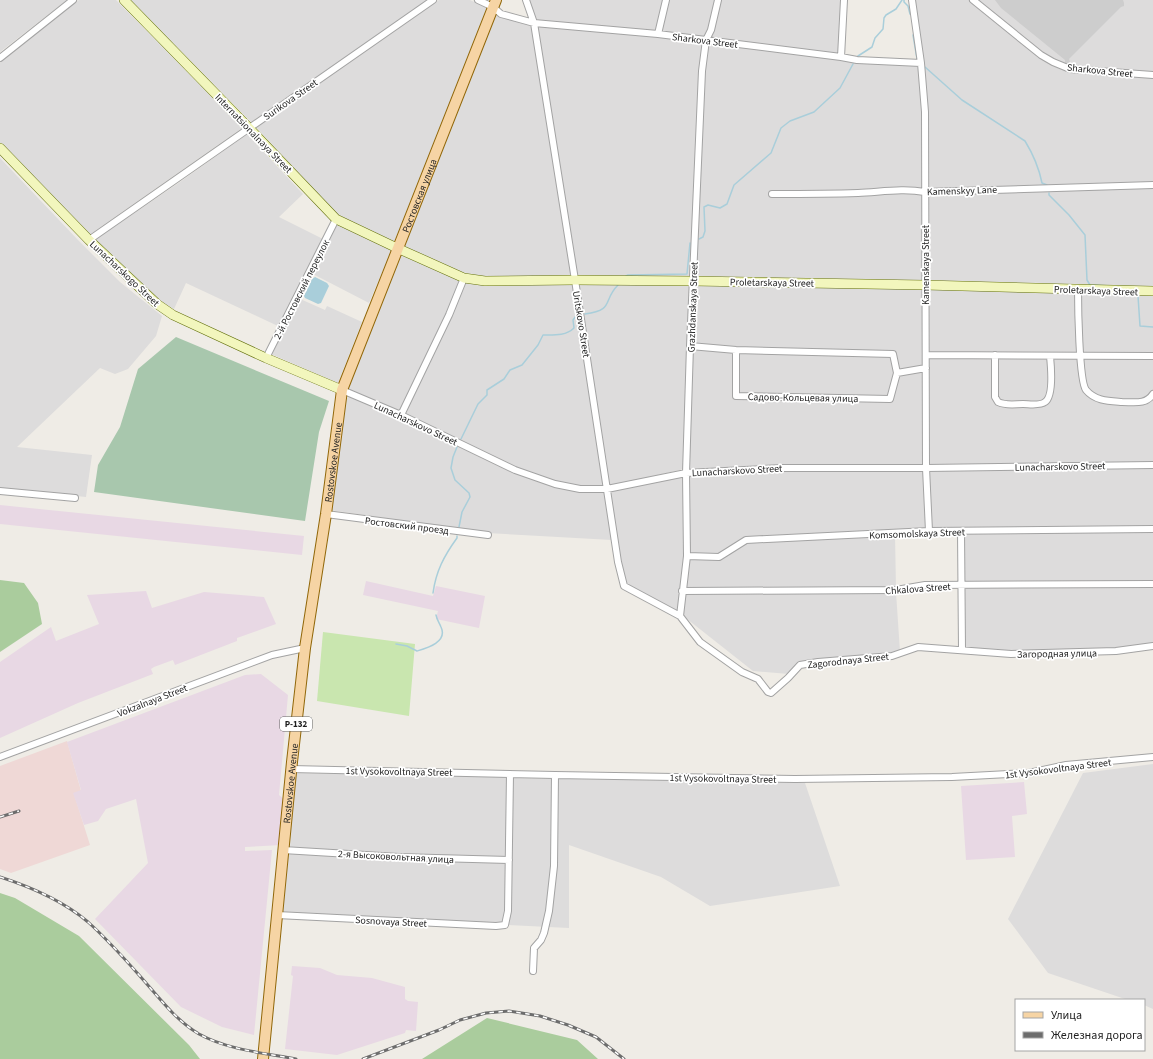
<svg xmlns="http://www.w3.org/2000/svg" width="1153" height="1059" font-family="'Source Sans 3',sans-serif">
<rect width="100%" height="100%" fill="#efece6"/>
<!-- residential -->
<path fill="#dddcdc" d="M 0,0 L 67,0 L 0,52 Z
M 79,0 L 116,0 L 242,128 L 89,235 L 0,143 L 0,63 Z
M 131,0 L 428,0 L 251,122 Z
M 439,0 L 470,0 L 489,9 L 394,242 L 338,216 L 256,127 Z
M 529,0 L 716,0 L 709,29 L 705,38 L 657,31 L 536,20 Z
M 720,0 L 843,0 L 839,55 L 709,39 Z
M 914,0 L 970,0 L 1052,64 L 1153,77 L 1153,286 L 928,280 L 928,191 Z
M 976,0 L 1153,0 L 1153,73 L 1071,67 L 1042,53 Z
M 495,15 L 533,26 L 573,276 L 486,277 L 462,272 L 403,246 Z
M 538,26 L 658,36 L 703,42 L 691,276 L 576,276 Z
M 708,42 L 918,65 L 922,111 L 922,280 L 695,276 L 705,71 Z
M 247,134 L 303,194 L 279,217 L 323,239 L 280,327 L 186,283 L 174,309 L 160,301 L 95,240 L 180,182 Z
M 0,158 L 78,240 L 120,282 L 162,316 L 156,336 L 128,369 L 115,374 L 100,368 L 17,447 L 92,455 L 86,497 L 0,488 Z
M 336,223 L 392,249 L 369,303 L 311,273 Z
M 399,254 L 461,281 L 447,314 L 400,412 L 348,389 Z
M 464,283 L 485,286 L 574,284 L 604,486 L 579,487 L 555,482 L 516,468 L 404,413 Z
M 579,284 L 689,286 L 684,469 L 609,486 Z
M 695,286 L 922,289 L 924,466 L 689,470 Z
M 928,289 L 1153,295 L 1153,463 L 928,465 Z
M 298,298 L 325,310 L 327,306 L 362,322 L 338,383 L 271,354 Z
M 349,397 L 399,417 L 554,486 L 605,492 L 612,540 L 487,533 L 330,510 L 346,399 Z
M 1153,467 L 1153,527 L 931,530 L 928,470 Z
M 782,470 L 924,470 L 926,530 L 745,538 L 719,555 L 689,555 L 689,474 Z
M 684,475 L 685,556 L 678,612 L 626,584 L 619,562 L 610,491 Z
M 1153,531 L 1153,582 L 963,583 L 963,533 Z
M 895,534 L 896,589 L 684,589 L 689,558 L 719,558 L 747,541 Z
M 1153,585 L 1153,645 L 1116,650 L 1012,652 L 963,649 L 962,587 Z
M 684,592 L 896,592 L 900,652 L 892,654 L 800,663 L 789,674 L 753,671 L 682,615 Z
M 1153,764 L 1153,1009 L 1144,1005 L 1144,1000 L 1128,1000 L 1048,973 L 1008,919 L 1083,773 Z
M 295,773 L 508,777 L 507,859 L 399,855 L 290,847 Z
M 512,778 L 805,783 L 840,886 L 710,906 L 661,877 L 569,845 L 569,928 L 507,925 Z
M 289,853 L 507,862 L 506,911 L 503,923 L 282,913 Z"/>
<!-- commercial -->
<path fill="#efd8d6" d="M 67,741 L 81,791 L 74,794 L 90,845 L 11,873 L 0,869 L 0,766 Z"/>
<!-- industrial -->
<path fill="#e8d8e4" d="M 0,505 L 304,536 L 302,555 L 0,524 Z
M 366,581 L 433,596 L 436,586 L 485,596 L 479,628 L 436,619 L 438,611 L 363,595 Z
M 146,591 L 152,608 L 204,592 L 264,597 L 276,624 L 237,638 L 237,641 L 175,665 L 173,660 L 154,667 L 151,669 L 153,674 L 78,703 L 0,738 L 0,662 L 51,627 L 56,641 L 99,624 L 87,595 Z
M 261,674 L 288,695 L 279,795 L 285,800 L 281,845 L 245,847 L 245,851 L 272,850 L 254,1035 L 222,1027 L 181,1007 L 95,919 L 148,863 L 136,799 L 106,809 L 98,821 L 84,825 L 73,793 L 81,790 L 67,742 L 245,675 Z
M 1024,782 L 1027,814 L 1012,816 L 1015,857 L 966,860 L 961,786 Z
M 292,966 L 320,968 L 337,975 L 372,978 L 405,987 L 405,999 L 408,1001 L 418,1002 L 416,1031 L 406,1030 L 405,1033 L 337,1055 L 285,1049 L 293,976 L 291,975 Z"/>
<!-- religious -->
<path fill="#cdcdcd" d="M 995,0 L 1123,0 L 1124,3 L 1124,6 L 1121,7 L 1069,59 L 1070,62 L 1067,64 L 1065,63 L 1065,60 L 1001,8 Z"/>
<!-- grass -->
<path fill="#c9e6af" d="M 323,632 L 415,644 L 409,716 L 317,701 Z"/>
<!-- forest -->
<path fill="#aacc9d" d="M 0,580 L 24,583 L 38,603 L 42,624 L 0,652 Z
M 0,893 L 15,898 L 79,936 L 189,1045 L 200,1059 L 0,1059 Z
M 487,1018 L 577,1040 L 598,1059 L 422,1059 Z"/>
<!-- cemetery -->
<path fill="#a8c7ad" d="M 176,337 L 329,401 L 319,432 L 305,521 L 94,492 L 98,465 L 120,427 L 138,369 Z"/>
<!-- water -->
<path fill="#a9ceda" d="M 315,277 L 327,283 L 329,286 L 321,303 L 318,304 L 305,298 L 304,296 L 312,279 Z"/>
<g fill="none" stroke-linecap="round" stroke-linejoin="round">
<!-- stream -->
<path stroke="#a9ceda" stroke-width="1.5" d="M 904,0 L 904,2 L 908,6 L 910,14
M 913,35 L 917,59
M 858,56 L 872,47 L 875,38 L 883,29 L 884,18 L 886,15 L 896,9 L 902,0
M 925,67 L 962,100 L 1025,141 C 1033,154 1039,168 1042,183 L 1047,185
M 1049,193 L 1049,195 L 1069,215 L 1085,235 L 1087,280 L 1090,285 L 1136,287
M 699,239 L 703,237 L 705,231 L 704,207 L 708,205 L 720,208 L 727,204 L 734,185 L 771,153 L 781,128 L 790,121 L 814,112 L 840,88 L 853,64
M 626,276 L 628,275 L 687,274 L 690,243
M 1138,296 L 1140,326 L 1153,327
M 585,314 C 615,310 602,301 618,285
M 461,439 L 478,404 L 487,395 L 487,390 L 504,379 L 510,370 L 522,365 L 538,345 L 543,335 C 554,335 566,336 574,328 L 573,320 L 576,316
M 457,447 L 453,457 L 451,468 L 455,480 L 469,493 L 470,497 L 462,512 L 459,527
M 433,593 C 436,571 444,556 457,538 L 457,536
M 396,644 L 407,646 L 417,651 C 427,648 448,642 441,627 C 439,622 437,620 436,615"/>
<!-- street casing -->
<g stroke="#a3a3a3" stroke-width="8">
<path id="street" d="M 478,0 L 493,7 L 501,14 L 534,23 L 658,34 L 841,57 L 857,60 L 921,63
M 526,0 L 534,23 L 575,280 L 618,562 L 624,586 L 680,616 L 700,642 L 742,672 L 758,679 L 768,692 L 771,693 L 788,678 L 800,665 L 818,662 L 892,656 L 918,647 L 1011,654 L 1116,651 L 1153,646
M 912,0 L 921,63 L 925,112 L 926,468 L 929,531
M 973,0 L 1041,55 L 1053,62 L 1070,69 L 1153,75
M 658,34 L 666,0
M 841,57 L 844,0
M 0,58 L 73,0
M 772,194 C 801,194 829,194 858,193 C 881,192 903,188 925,192 L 1153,185
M 89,240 L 433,0
M 1078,289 C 1078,305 1079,381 1086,390 C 1095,401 1109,401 1122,402 C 1134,402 1146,405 1153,394
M 690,346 L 736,350 L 893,354 L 897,373 L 890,399 L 736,396 L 736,350
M 926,355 L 1153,356
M 995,355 L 995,397 L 998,402 C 1006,406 1015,404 1023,404 C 1029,404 1040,406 1045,402 C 1054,396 1051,366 1050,356
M 266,358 L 336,219
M 897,373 L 926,368
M 342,390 L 401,415 L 515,470 L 555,484 L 580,489 L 607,489 L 686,473 L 782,468 L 926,468 L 1153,465
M 401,415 L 449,315 L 464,278
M 0,491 L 75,498
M 326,514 L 488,535
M 961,531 L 962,650
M 687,556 L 719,557 L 746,540 L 929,531 L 1153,529
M 682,591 L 896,590 L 925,585 L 1153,584
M 680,616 L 687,556 L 686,473 L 690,346 L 702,71 L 706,40 L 711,30 L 718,0
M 0,757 L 272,655 L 305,648
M 291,769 L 555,775 L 795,779 L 952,777 L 1029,773 L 1066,765 L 1153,757
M 283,850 L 399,857 L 509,860
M 277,915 L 496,926 L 505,925 L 508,911 L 510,774
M 533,971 L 534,948 L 541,940 L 544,933 L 549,911 L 554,866 L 555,775"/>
</g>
<!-- secondary casing -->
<g stroke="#63700c" stroke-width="10">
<path id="secondary" d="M 124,0 L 249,128 L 336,219 L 397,248 L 464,278 L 485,281 L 575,280 L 693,281 L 925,285 L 1153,291
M 0,148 L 89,240 L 157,304 L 173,315 L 266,358 L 342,390"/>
</g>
<!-- primary casing -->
<g stroke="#916709" stroke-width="12">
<g id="primary">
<path id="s1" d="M 263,1059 L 292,762 L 305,648 L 326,514 L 342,390 L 496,0"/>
</g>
</g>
<!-- street -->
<use href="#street" stroke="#fff" stroke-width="6"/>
<!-- secondary -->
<use href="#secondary" stroke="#f2f6bd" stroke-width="9"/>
<!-- primary -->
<use href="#primary" stroke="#f6d4a4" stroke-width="10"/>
<!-- rail casing -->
<g stroke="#6d6d6d" stroke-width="3">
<path id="rail" d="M 0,817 L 19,811
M 0,877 C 31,887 63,901 88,922 C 106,938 123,957 139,975 C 157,995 175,1020 199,1034 C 228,1050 264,1053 296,1059
M 363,1059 L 439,1030 L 460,1020 L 486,1013 L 509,1011 L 540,1016 L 568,1025 L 596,1037 L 624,1059"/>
</g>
<!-- rail -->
<use href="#rail" stroke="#fff" stroke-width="1.5" stroke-dasharray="4.5" stroke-linecap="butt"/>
</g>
<g text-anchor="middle" stroke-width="3.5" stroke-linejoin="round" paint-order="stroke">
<!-- shield labels -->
<rect fill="#fff" stroke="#626262" stroke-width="1" x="280" y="717" width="32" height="14" rx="3"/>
<g font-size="9" font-weight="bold" fill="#1f1f1f">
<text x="296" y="727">Р-132</text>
</g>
<!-- street labels -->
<g font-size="10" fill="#1f1f1f" stroke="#fff">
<text transform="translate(705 40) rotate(7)" y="4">Sharkova Street</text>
<text transform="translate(1100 70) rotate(6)" y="4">Sharkova Street</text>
<text transform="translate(290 99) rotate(-35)" y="4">Surikova Street</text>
<text transform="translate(254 133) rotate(46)" y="4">Internatsionalnaya Street</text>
<text transform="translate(962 190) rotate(-2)" y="4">Kamenskyy Lane</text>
<text dy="4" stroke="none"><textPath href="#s1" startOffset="883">Ростовская улица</textPath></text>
<text transform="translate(925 265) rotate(-90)" y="4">Kamenskaya Street</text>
<text transform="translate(125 273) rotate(43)" y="4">Lunacharskogo Street</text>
<text transform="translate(772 282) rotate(1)" y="4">Proletarskaya Street</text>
<text transform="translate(301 289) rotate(-63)" y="4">2-й Ростовский переулок</text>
<text transform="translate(1096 290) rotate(2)" y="4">Proletarskaya Street</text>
<text transform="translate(692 307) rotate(-88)" y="4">Grazhdanskaya Street</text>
<text transform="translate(582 324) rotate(81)" y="4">Uritskovo Street</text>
<text transform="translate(803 397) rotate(1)" y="4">Садово-Кольцевая улица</text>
<text transform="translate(416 423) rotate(25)" y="4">Lunacharskovo Street</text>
<text dy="4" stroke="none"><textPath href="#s1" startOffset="601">Rostovskoe Avenue</textPath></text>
<text transform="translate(1060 466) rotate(-1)" y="4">Lunacharskovo Street</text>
<text transform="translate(737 470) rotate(-3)" y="4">Lunacharskovo Street</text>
<text transform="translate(407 525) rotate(7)" y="4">Ростовский проезд</text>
<text transform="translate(917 533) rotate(-2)" y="4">Komsomolskaya Street</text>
<text transform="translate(918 588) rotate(-4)" y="4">Chkalova Street</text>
<text transform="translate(1057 653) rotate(-1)" y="4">Загородная улица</text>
<text transform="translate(848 660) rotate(-6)" y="4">Zagorodnaya Street</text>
<text transform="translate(152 700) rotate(-21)" y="4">Vokzalnaya Street</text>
<text transform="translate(1058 768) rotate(-7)" y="4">1st Vysokovoltnaya Street</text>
<text transform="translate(399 771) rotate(1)" y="4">1st Vysokovoltnaya Street</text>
<text transform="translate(723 778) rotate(1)" y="4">1st Vysokovoltnaya Street</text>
<text dy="4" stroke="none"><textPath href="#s1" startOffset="277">Rostovskoe Avenue</textPath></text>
<text transform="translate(396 856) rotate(3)" y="4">2-я Высоковольтная улица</text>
<text transform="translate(391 921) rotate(3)" y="4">Sosnovaya Street</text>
</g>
</g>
<!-- legend -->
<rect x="1015" y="999" width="130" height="52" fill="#ffffff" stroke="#a5a5a5"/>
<rect x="1023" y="1012" width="20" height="6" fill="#f6d4a4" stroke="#a5a5a5"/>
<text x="1051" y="1019" font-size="12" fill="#1f1f1f">Улица</text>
<rect x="1023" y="1032" width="20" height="6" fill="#6d6d6d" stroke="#a5a5a5"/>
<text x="1051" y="1039" font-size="12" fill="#1f1f1f">Железная дорога</text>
</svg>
